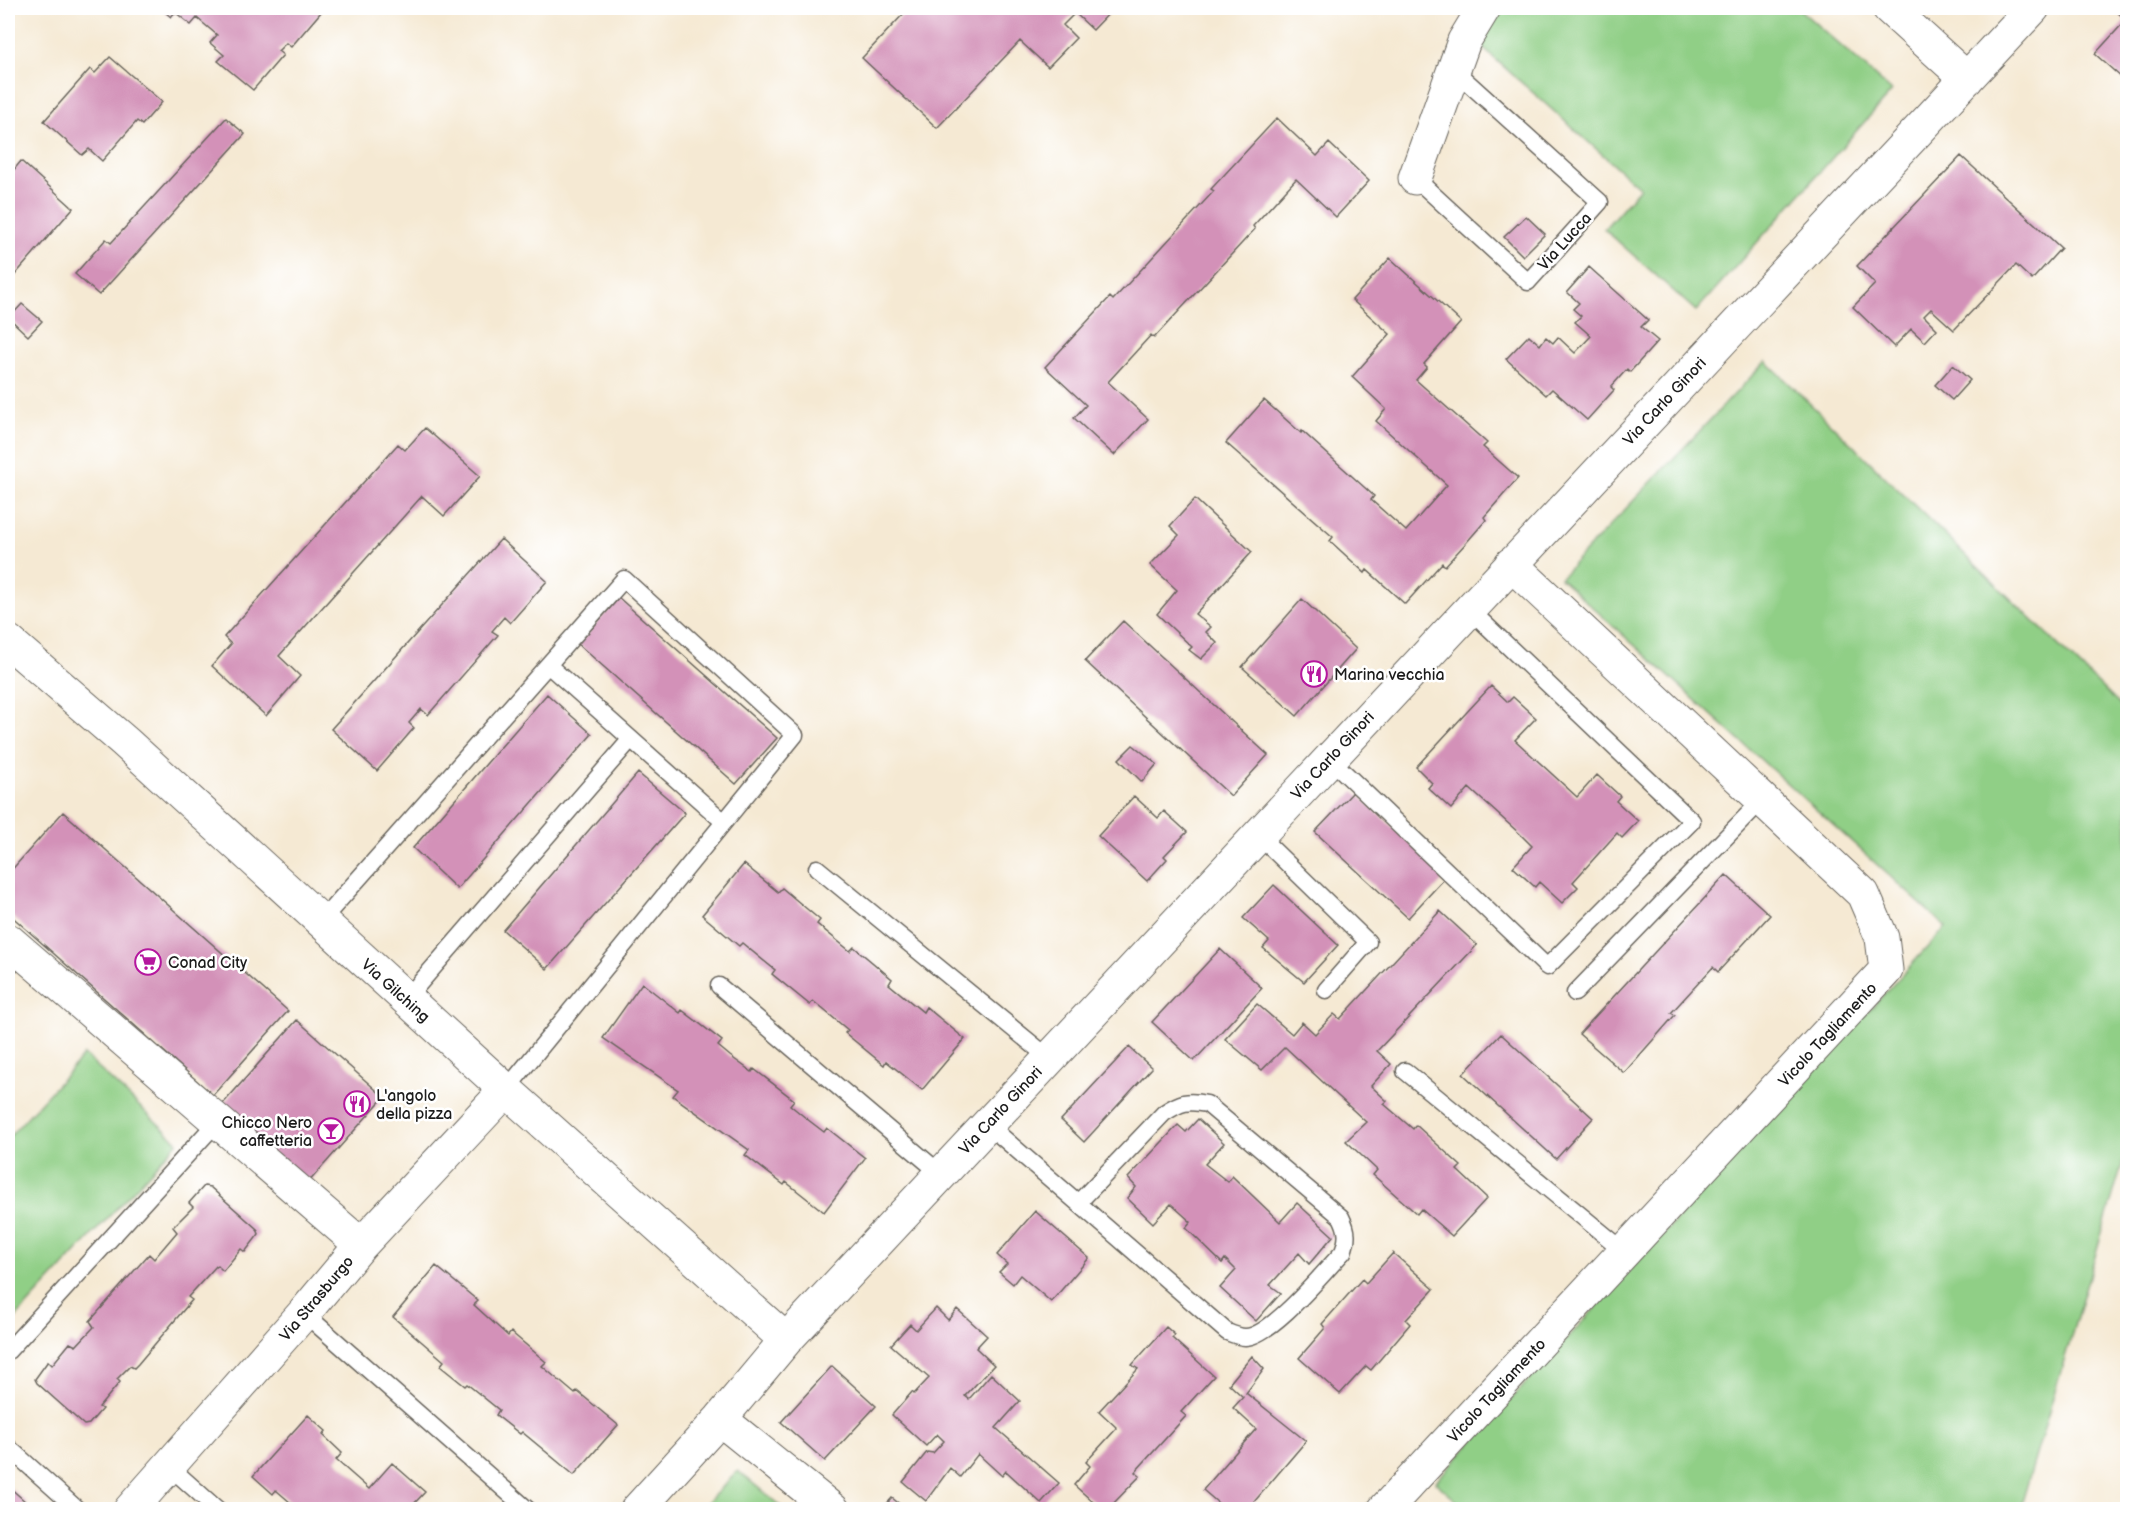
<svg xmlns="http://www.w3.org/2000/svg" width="2135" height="1517" font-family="'Balsamiq Sans',sans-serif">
<rect width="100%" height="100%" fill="#fff"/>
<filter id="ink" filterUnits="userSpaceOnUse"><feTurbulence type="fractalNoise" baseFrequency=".0167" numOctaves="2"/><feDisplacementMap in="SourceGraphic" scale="12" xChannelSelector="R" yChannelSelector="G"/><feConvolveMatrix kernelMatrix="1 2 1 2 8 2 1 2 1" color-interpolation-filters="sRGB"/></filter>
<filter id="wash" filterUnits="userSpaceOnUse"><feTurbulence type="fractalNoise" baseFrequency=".008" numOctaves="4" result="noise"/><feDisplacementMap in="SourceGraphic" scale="24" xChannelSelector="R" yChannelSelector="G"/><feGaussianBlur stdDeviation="1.35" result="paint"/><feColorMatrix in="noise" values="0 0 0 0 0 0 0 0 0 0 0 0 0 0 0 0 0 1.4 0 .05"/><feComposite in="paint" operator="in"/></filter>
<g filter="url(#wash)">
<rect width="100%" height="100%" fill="#f5e9d3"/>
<!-- green -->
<path fill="#90cf86" stroke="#567651" stroke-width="1.5" d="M 1490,8 L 1798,8 L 1892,91 L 1696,311 L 1604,229 L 1640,188 L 1467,34 Z
M 1766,361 L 2127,712 L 2127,1148 L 2020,1509 L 1467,1510 L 1435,1482 L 1946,927 L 1560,578 Z
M 84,1055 L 178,1142 L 8,1326 L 8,1138 Z
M 738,1471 L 784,1509 L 701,1509 Z"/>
<g id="blocks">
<!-- building -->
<path fill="#d391b8" d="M 160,8 L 316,8 L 321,12 L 291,47 L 286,43 L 278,51 L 283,55 L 253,90 L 218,61 L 224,55 L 210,43 L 217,35 L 197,18 L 191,25 L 175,12 L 171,17 Z
M 909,8 L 1114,8 L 1093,30 L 1075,13 L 1063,25 L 1076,38 L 1048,67 L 1020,41 L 937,128 L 862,58 Z
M 2116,8 L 2127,8 L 2127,74 L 2123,79 L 2095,54 L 2126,20 L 2114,9 Z
M 110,57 L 162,102 L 142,125 L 137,121 L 102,161 L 89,149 L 82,155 L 44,121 L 90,69 L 95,73 Z
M 226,118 L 245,134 L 99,295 L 75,274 L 106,239 L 111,243 Z
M 1277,118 L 1317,156 L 1329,143 L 1369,181 L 1336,217 L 1296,179 L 1253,226 L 1255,229 L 1154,338 L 1151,335 L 1108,382 L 1148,419 L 1114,455 L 1074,418 L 1086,405 L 1045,367 L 1110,297 L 1113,300 L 1214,191 L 1211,189 Z
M 1961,156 L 2061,248 L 2032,280 L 2016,265 L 1954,330 L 1931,309 L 1924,316 L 1937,329 L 1925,342 L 1911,329 L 1894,347 L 1853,307 L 1875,284 L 1857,266 Z
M 21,161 L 73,208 L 8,283 L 8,177 Z
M 1526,216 L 1545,234 L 1523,256 L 1504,237 Z
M 1390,258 L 1461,322 L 1424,364 L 1427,367 L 1416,380 L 1487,443 L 1483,447 L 1518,478 L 1484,517 L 1486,520 L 1466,543 L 1445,566 L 1442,563 L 1405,604 L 1367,570 L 1365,573 L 1330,541 L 1333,537 L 1226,443 L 1264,400 L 1301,433 L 1302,431 L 1374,496 L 1371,500 L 1406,531 L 1447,485 L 1376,421 L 1386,409 L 1352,377 L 1390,334 L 1352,300 Z
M 1589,267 L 1648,320 L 1641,327 L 1658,341 L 1630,372 L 1627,369 L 1611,387 L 1614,390 L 1587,420 L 1552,389 L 1546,395 L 1506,359 L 1529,335 L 1540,345 L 1546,337 L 1553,343 L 1558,337 L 1575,353 L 1591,336 L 1575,322 L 1581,316 L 1573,309 L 1579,303 L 1567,292 Z
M 22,304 L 42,321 L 28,336 L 9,318 Z
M 1953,365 L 1970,380 L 1952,400 L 1935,385 Z
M 425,428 L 480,476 L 444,516 L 422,496 L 279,656 L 300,676 L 266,716 L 212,666 L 231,644 L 224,637 L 398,444 L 405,450 Z
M 1195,499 L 1252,552 L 1195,614 L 1211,627 L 1206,632 L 1217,643 L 1201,659 L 1189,650 L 1192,647 L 1157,614 L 1177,590 L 1150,565 L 1179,535 L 1170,526 Z
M 501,539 L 547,581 L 510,623 L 504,617 L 492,631 L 498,635 L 428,715 L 421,709 L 409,723 L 414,728 L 377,771 L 331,729 Z
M 619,598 L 777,738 L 736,784 L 578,644 Z
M 1302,599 L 1356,649 L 1297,716 L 1242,667 Z
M 1123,621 L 1268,755 L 1231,796 L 1085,661 Z
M 1491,686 L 1508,702 L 1513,697 L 1536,718 L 1515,740 L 1528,752 L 1577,797 L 1597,775 L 1620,796 L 1616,801 L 1638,821 L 1622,838 L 1617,833 L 1573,882 L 1578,887 L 1562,903 L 1539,882 L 1535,887 L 1513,867 L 1532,846 L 1520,834 L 1469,788 L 1451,809 L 1428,788 L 1432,783 L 1416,767 Z
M 547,694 L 592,734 L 457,889 L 413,848 Z
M 1133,745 L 1157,764 L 1142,782 L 1119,759 Z
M 638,773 L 685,813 L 547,969 L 503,930 Z
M 1354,791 L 1446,877 L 1408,918 L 1315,832 Z
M 1134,796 L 1158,818 L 1164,811 L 1187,832 L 1164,856 L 1167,859 L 1147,881 L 1098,836 Z
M 63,812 L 288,1011 L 213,1095 L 8,913 L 8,874 Z
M 744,864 L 778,892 L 782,888 L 820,920 L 817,924 L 850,951 L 854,947 L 892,979 L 889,984 L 923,1012 L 926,1007 L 965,1039 L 922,1090 L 886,1061 L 884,1065 L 845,1033 L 848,1030 L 813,1001 L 810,1005 L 772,974 L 775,970 L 742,943 L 739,946 L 702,915 Z
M 1726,875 L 1770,915 L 1718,972 L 1713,967 L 1671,1013 L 1675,1015 L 1624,1073 L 1579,1034 Z
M 1274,885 L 1338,945 L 1304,982 L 1263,948 L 1269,941 L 1243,918 Z
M 1440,911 L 1477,945 L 1377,1051 L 1391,1064 L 1371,1086 L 1387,1101 L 1384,1104 L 1413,1129 L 1416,1125 L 1461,1166 L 1457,1170 L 1487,1198 L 1452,1236 L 1421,1209 L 1417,1214 L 1373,1175 L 1377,1170 L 1346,1141 L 1366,1122 L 1285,1047 L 1262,1070 L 1225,1039 L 1257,1004 L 1292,1034 L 1302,1022 L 1315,1034 L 1334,1014 L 1340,1019 Z
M 1220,949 L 1262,988 L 1194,1061 L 1152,1022 Z
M 642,983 L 680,1013 L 682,1010 L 722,1041 L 718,1046 L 730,1056 L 752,1072 L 754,1069 L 794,1100 L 790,1105 L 807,1119 L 824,1132 L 827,1128 L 865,1158 L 824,1212 L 786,1182 L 784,1185 L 745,1155 L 749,1150 L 673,1096 L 678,1090 L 603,1038 Z
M 297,1020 L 384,1097 L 307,1184 L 220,1107 Z
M 1501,1034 L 1593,1118 L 1556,1159 L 1463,1074 Z
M 1129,1047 L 1152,1068 L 1084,1142 L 1061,1120 Z
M 1198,1119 L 1224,1143 L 1205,1164 L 1228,1182 L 1232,1176 L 1280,1222 L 1297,1203 L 1333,1236 L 1309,1264 L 1299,1253 L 1270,1285 L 1281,1293 L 1256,1321 L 1220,1288 L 1236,1270 L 1225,1259 L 1222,1263 L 1186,1228 L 1191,1222 L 1171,1204 L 1153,1223 L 1127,1198 L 1136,1187 L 1128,1178 L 1178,1125 L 1186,1132 Z
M 204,1186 L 210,1187 L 257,1229 L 259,1234 L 245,1252 L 241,1249 L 223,1271 L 217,1265 L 188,1297 L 192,1300 L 138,1364 L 134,1368 L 130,1366 L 117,1379 L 120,1382 L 99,1407 L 102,1409 L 89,1424 L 84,1425 L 37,1383 L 35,1379 L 48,1361 L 52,1365 L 70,1343 L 76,1346 L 94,1327 L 90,1321 L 149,1254 L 154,1259 L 177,1232 L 173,1227 L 193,1207 L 189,1203 Z
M 1035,1211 L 1089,1258 L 1051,1302 L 1020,1275 L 1013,1284 L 999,1272 L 1007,1264 L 997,1255 Z
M 1393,1253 L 1434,1289 L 1406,1320 L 1410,1324 L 1371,1370 L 1366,1366 L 1340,1394 L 1299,1358 L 1325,1328 L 1322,1324 L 1362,1279 L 1366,1283 Z
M 436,1266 L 478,1301 L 474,1305 L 508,1336 L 511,1332 L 546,1362 L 542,1366 L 575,1394 L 577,1391 L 618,1425 L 574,1475 L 522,1432 L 520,1434 L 496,1415 L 499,1410 L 467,1384 L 465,1386 L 440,1366 L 444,1361 L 393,1317 Z
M 936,1308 L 948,1320 L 957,1309 L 987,1336 L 976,1348 L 994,1365 L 965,1396 L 969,1399 L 991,1374 L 1020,1401 L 996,1428 L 1059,1483 L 1041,1503 L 1006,1471 L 1002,1476 L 978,1454 L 960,1477 L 950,1468 L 926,1501 L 903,1482 L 927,1452 L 933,1453 L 944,1441 L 937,1434 L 926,1446 L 892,1415 L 912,1392 L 914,1394 L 929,1378 L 891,1345 L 910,1324 L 916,1330 Z
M 1166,1327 L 1175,1335 L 1172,1338 L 1214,1376 L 1181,1412 L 1186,1416 L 1135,1472 L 1140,1476 L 1108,1509 L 1101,1509 L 1074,1485 L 1090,1466 L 1086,1462 L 1117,1428 L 1099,1411 L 1138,1369 L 1132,1365 Z
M 1252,1356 L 1264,1369 L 1246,1393 L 1306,1441 L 1248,1509 L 1225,1509 L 1203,1490 L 1256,1429 L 1233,1408 L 1243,1397 L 1229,1384 Z
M 832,1366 L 876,1406 L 825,1461 L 781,1422 Z
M 308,1415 L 326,1431 L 323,1435 L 342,1453 L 336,1460 L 369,1489 L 392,1463 L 425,1492 L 409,1509 L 298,1509 L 276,1490 L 273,1494 L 253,1476 Z
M 8,1486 L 27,1503 L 21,1509 L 8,1509 Z
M 892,1498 L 906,1509 L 882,1509 Z"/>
</g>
</g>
<g filter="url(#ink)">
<use href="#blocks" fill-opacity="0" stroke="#68645c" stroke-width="1.5"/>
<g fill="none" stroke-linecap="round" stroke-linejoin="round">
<!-- lane casing -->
<g stroke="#68645c" stroke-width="19">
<path id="lane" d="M 1415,178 L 1528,282 L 1600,202 L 1454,70
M 548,665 L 724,822
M 1329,758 L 1547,967 L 1692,821 L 1469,609
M 1258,835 L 1368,942 L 1326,990
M 817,868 L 1049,1058
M 321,921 L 624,579 L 795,735 L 506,1090
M 719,986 L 941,1174
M 1575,993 L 1762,800
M 406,999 L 631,739
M 1405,1071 L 1624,1251
M 987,1124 L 1227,1332 C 1232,1334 1240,1337 1245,1337 C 1271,1337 1324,1272 1343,1252 C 1348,1238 1348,1231 1341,1217 L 1207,1104 C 1187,1100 1181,1102 1164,1113 L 1078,1203
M 304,1313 L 528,1510
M 8,1351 L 217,1122
M 8,1447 L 78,1510
M 170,1467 L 218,1510"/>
</g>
<!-- street casing -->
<g stroke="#68645c" stroke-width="35">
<path id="street" d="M 1889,8 L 1967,79
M 1415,178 L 1464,41 L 1484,8
M 8,641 L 125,742 L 506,1090 L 786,1340
M 8,940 L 361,1245
M 720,1419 L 833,1510
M 130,1510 L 304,1313 L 361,1245 L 506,1090
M 637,1510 L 720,1419 L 786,1340 L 2033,8
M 1384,1510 L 1886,970 L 1882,938 L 1863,894 L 1511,564"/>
</g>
<!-- lane -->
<use href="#lane" stroke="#fff" stroke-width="16"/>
<!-- street -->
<use href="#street" stroke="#fff" stroke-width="33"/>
</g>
</g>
<!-- icons -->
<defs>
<g id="restaurant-ring" transform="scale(1.35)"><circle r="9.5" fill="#fff" stroke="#b5179e" stroke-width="1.5"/><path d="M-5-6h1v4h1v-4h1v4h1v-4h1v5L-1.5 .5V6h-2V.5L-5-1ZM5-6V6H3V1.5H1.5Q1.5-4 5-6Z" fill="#b5179e"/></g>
<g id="supermarket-ring" transform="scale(1.35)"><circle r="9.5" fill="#fff" stroke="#b5179e" stroke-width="1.5"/><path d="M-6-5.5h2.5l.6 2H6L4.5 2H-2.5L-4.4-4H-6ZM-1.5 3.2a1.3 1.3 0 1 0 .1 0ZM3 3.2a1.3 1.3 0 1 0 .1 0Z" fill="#b5179e"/></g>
<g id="bar-ring" transform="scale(1.35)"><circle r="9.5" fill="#fff" stroke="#b5179e" stroke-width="1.5"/><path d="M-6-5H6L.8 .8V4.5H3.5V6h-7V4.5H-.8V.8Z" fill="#b5179e"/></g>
</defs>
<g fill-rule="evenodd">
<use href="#restaurant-ring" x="1314" y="674"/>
<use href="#supermarket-ring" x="148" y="962"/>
<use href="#restaurant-ring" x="357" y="1104"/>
<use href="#bar-ring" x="331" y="1131"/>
</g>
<g text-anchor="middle" stroke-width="5" stroke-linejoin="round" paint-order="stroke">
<!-- street labels -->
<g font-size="16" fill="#1c1c1c" stroke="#fff">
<text transform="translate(1564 241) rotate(-48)" y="6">Via Lucca</text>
<text transform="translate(1664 401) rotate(-47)" y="6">Via Carlo Ginori</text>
<text transform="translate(1332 755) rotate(-47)" y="6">Via Carlo Ginori</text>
<text transform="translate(396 990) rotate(42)" y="6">Via Gilching</text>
<text transform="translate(1827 1034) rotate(-47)" y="6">Vicolo Tagliamento</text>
<text transform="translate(1000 1110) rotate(-47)" y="6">Via Carlo Ginori</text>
<text transform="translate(316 1298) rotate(-50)" y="6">Via Strasburgo</text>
<text transform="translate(1496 1390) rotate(-47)" y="6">Vicolo Tagliamento</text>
</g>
<!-- poi labels -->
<g font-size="16" fill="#1c1c1c" stroke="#fff" text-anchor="start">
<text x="1334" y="680">Marina vecchia</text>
<text x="168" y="968">Conad City</text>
<text x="376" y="1101">L'angolo<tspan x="376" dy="18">della pizza</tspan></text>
<text x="312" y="1128" text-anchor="end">Chicco Nero<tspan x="312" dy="18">caffetteria</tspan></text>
</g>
</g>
<!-- margin -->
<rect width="2135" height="1517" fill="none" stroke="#fff" stroke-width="30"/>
</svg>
